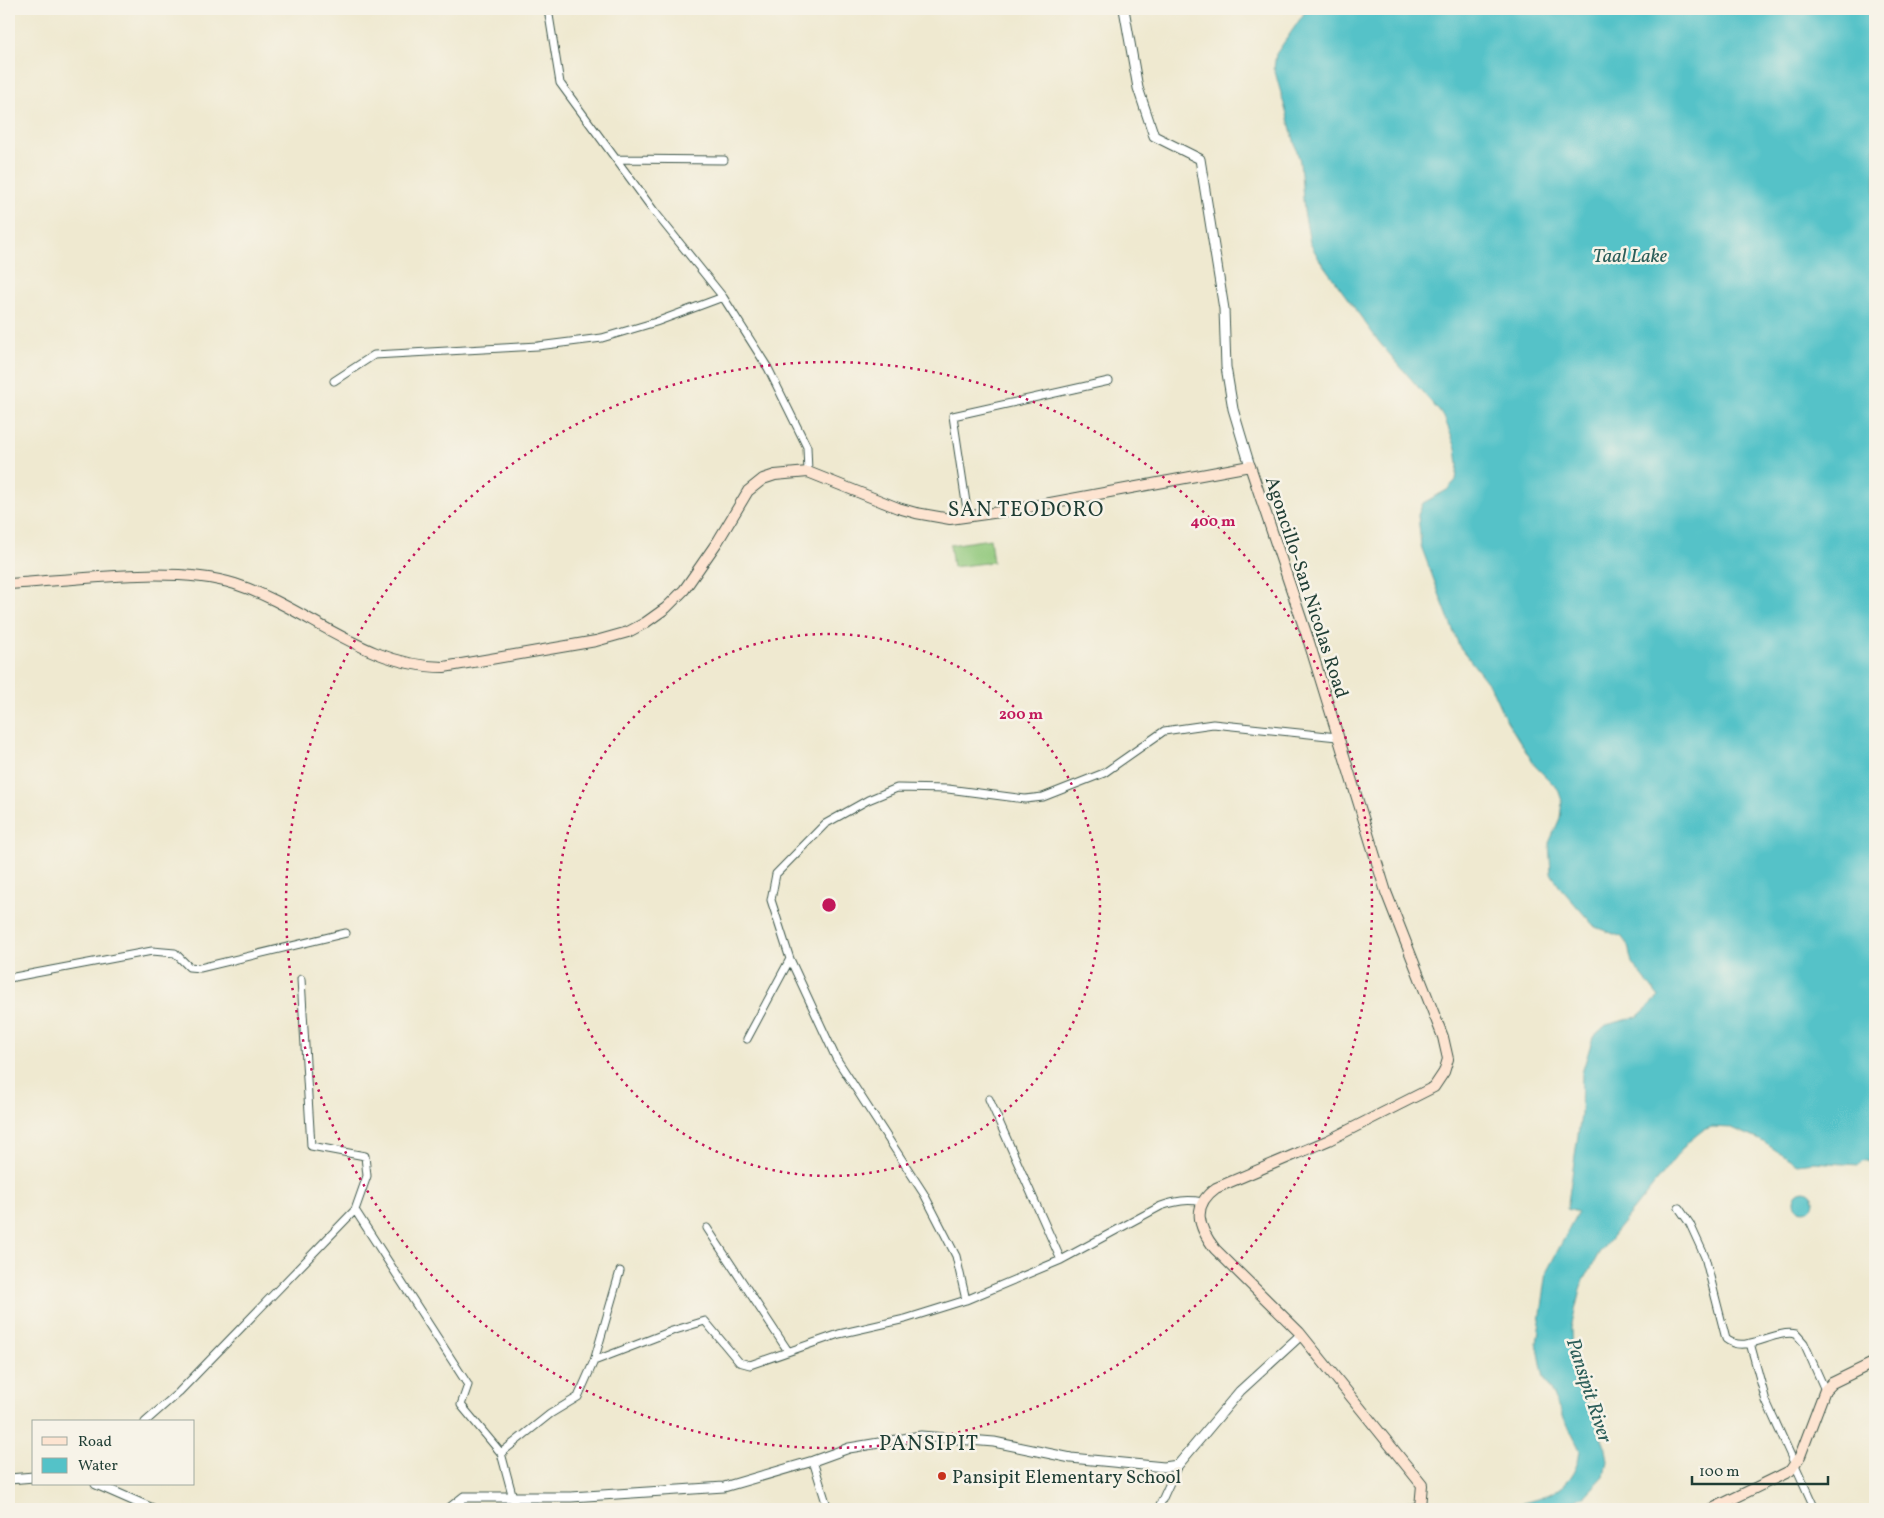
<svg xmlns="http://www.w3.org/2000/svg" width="1884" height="1518" font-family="Vollkorn,serif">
<rect width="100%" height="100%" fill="#f7f3e8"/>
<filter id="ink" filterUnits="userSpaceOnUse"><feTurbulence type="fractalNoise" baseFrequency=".02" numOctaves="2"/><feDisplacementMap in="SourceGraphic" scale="10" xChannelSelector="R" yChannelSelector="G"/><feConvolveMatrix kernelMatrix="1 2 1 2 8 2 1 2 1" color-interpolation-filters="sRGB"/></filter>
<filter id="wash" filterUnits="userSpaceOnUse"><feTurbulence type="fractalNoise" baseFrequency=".0096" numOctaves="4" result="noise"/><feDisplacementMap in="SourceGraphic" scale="20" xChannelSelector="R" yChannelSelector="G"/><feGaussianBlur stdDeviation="1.12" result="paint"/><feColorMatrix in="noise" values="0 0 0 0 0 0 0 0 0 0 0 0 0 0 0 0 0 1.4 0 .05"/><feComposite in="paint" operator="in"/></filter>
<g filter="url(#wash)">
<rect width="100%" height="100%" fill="#efe9d0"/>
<!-- green -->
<path fill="#91c87b" stroke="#588258" d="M 990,539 L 993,562 L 953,567 L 950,545 Z"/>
<!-- water -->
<path fill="#54c2c8" stroke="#3a807e" d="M 1307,9 L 1875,9 L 1875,1164 L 1864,1160 L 1859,1165 L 1814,1162 L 1797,1164 L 1760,1140 L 1732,1128 L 1712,1127 L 1703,1130 L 1688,1142 L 1599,1253 L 1581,1286 L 1571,1327 L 1572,1364 L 1604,1444 L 1607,1460 L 1604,1476 L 1586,1495 L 1562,1509 L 1494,1509 C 1532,1501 1575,1497 1580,1450 L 1544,1378 L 1537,1343 L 1547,1271 L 1578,1212 L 1567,1209 L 1581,1115 L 1582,1073 L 1593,1037 L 1606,1025 L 1637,1017 L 1659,997 L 1632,963 L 1628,946 L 1622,937 L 1595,927 L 1559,886 L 1551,873 L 1549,843 L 1560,818 L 1562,801 L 1558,789 L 1535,766 L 1504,716 L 1491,687 L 1459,646 L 1421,546 L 1418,515 L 1423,503 L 1447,490 L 1456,480 L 1458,465 L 1456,448 L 1444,417 L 1379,342 L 1319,259 L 1310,243 L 1304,211 L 1300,162 L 1274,68 L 1276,54 Z
M1794 1201a10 10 0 1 1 20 0a10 10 0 1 1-20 0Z"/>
</g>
<g filter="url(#ink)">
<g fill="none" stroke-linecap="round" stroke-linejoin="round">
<!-- minor casing -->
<g stroke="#3e574b" stroke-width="9">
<path id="minor" d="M 548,9 L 560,83 L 654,211 L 723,297 L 768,368 L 807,447 L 808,472
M 617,159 L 724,160
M 334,381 L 374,355 L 538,346 L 602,338 L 656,322 L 723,297
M 968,516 L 953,416 L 1109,381
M 9,978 L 152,951 L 175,953 L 189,967 L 200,968 L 346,933
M 301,979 L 311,1146 L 365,1156 L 367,1176 L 355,1210 L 468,1385 L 461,1405 L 501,1453
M 747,1039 L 790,959
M 989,1099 L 1061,1260
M 1679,1208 L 1690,1224 L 1705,1257 L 1726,1339 C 1746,1355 1773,1329 1796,1334 L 1804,1343 L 1825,1390
M 707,1228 L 788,1351
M 966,1300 L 956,1256 L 924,1194 L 836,1058 L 790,959 L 771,900 L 776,874 L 825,824 L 868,800 L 897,788 L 948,789 L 1025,799 L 1043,797 L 1104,773 L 1164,731 L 1213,724 L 1337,737
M 1750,1343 L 1766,1401 L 1815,1509
M 594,1361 L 620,1271
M 145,1422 L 179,1392 L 355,1210
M 813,1461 L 828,1509
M 516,1509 L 501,1453 L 550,1414 L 578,1397 L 594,1361 L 672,1331 L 705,1321 L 739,1362 L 750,1365 L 839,1334 L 905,1319 L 966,1300 L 1061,1260 L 1161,1206 C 1176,1201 1187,1199 1202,1202
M 1158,1509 L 1178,1465"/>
</g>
<!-- tertiary casing -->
<g stroke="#3e574b" stroke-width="11">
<path id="tertiary" d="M 1124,9 L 1138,88 L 1154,136 L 1200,159 L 1224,309 L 1226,367 L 1233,409 L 1250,466
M 9,1479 L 34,1477
M 96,1484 L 153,1509
M 449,1509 L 464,1497 L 571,1497 L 724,1487 L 813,1461 L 849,1448 L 921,1436 L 994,1442 L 1071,1458 L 1164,1467 L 1178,1465 L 1240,1391 L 1301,1335"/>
</g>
<!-- secondary casing -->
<g stroke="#3e574b" stroke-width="12">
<path id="secondary" d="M 9,584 C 73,580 175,565 235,584 C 307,607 364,667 444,667 L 596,641 L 628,632 L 645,623 L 666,608 L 684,590 L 718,541 L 748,491 L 763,479 L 775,475 L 808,472 L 898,508 L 916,513 L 950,519 L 1007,511 L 1250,466 L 1309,642 L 1386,892 L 1443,1037 L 1448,1059 L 1444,1072 L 1434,1087 L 1329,1140 L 1216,1188 C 1191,1206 1198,1227 1215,1249 L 1299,1332 L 1422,1485 L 1420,1507 L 1411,1509
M 1712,1509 L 1790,1471 L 1800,1456 L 1825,1390 L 1832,1383 L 1875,1362"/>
</g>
<!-- minor -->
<use href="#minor" stroke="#fff" stroke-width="7"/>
<!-- tertiary -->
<use href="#tertiary" stroke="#fff" stroke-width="9"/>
<!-- secondary -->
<use href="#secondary" stroke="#fde4d1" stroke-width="10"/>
</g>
</g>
<!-- distance rings -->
<g fill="none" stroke="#c2185b" stroke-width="2.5" stroke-dasharray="2.5 5">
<circle cx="829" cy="905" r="271"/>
<circle cx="829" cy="905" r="543"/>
</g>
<!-- markers -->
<circle fill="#c8321e" stroke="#f7f3e8" stroke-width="2" cx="942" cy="1476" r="5"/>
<g text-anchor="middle" stroke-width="5" stroke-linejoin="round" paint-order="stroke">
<!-- street labels -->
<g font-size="19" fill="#1f3d34" stroke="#f7f3e8">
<text transform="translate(1308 587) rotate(72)" y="7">Agoncillo-San Nicolas Road</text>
</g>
<!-- poi labels -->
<g font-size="19" fill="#1f3d34" stroke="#f7f3e8" text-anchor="start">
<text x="952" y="1483">Pansipit Elementary School</text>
</g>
<!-- water labels -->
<g font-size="20" font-style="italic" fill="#2c5e59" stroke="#f7f3e8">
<text x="1630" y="262">Taal Lake</text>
<text transform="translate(1590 1390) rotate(72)" y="7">Pansipit River</text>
</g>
<!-- quarter labels -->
<g font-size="21" letter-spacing="1" fill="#1f3d34" stroke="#f7f3e8">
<text x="1026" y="516">SAN TEODORO</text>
<text x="929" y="1450">PANSIPIT</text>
</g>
</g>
<circle cx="829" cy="905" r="8" fill="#c2185b" stroke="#f7f3e8" stroke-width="2.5"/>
<g font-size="15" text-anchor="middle" font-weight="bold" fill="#c2185b" stroke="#f7f3e8" stroke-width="5" stroke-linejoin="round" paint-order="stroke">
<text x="1213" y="526">400 m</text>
<text x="1021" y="719">200 m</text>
</g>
<!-- margin -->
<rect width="1884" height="1518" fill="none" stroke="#f7f3e8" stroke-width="30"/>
<!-- legend -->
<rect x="32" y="1420" width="162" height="65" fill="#f7f3e8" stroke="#a1aaa0"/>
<rect x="42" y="1437" width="25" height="8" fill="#fde4d1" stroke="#a1aaa0"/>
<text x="78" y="1446" font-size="15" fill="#1f3d34">Road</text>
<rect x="42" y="1458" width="25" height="15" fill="#54c2c8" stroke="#a1aaa0"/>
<text x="78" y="1470" font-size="15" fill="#1f3d34">Water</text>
<!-- scale -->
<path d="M1692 1476v8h136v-8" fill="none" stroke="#1f3d34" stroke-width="2.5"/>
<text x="1699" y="1476" font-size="15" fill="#1f3d34" stroke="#f7f3e8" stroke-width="4" paint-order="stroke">100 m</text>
</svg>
